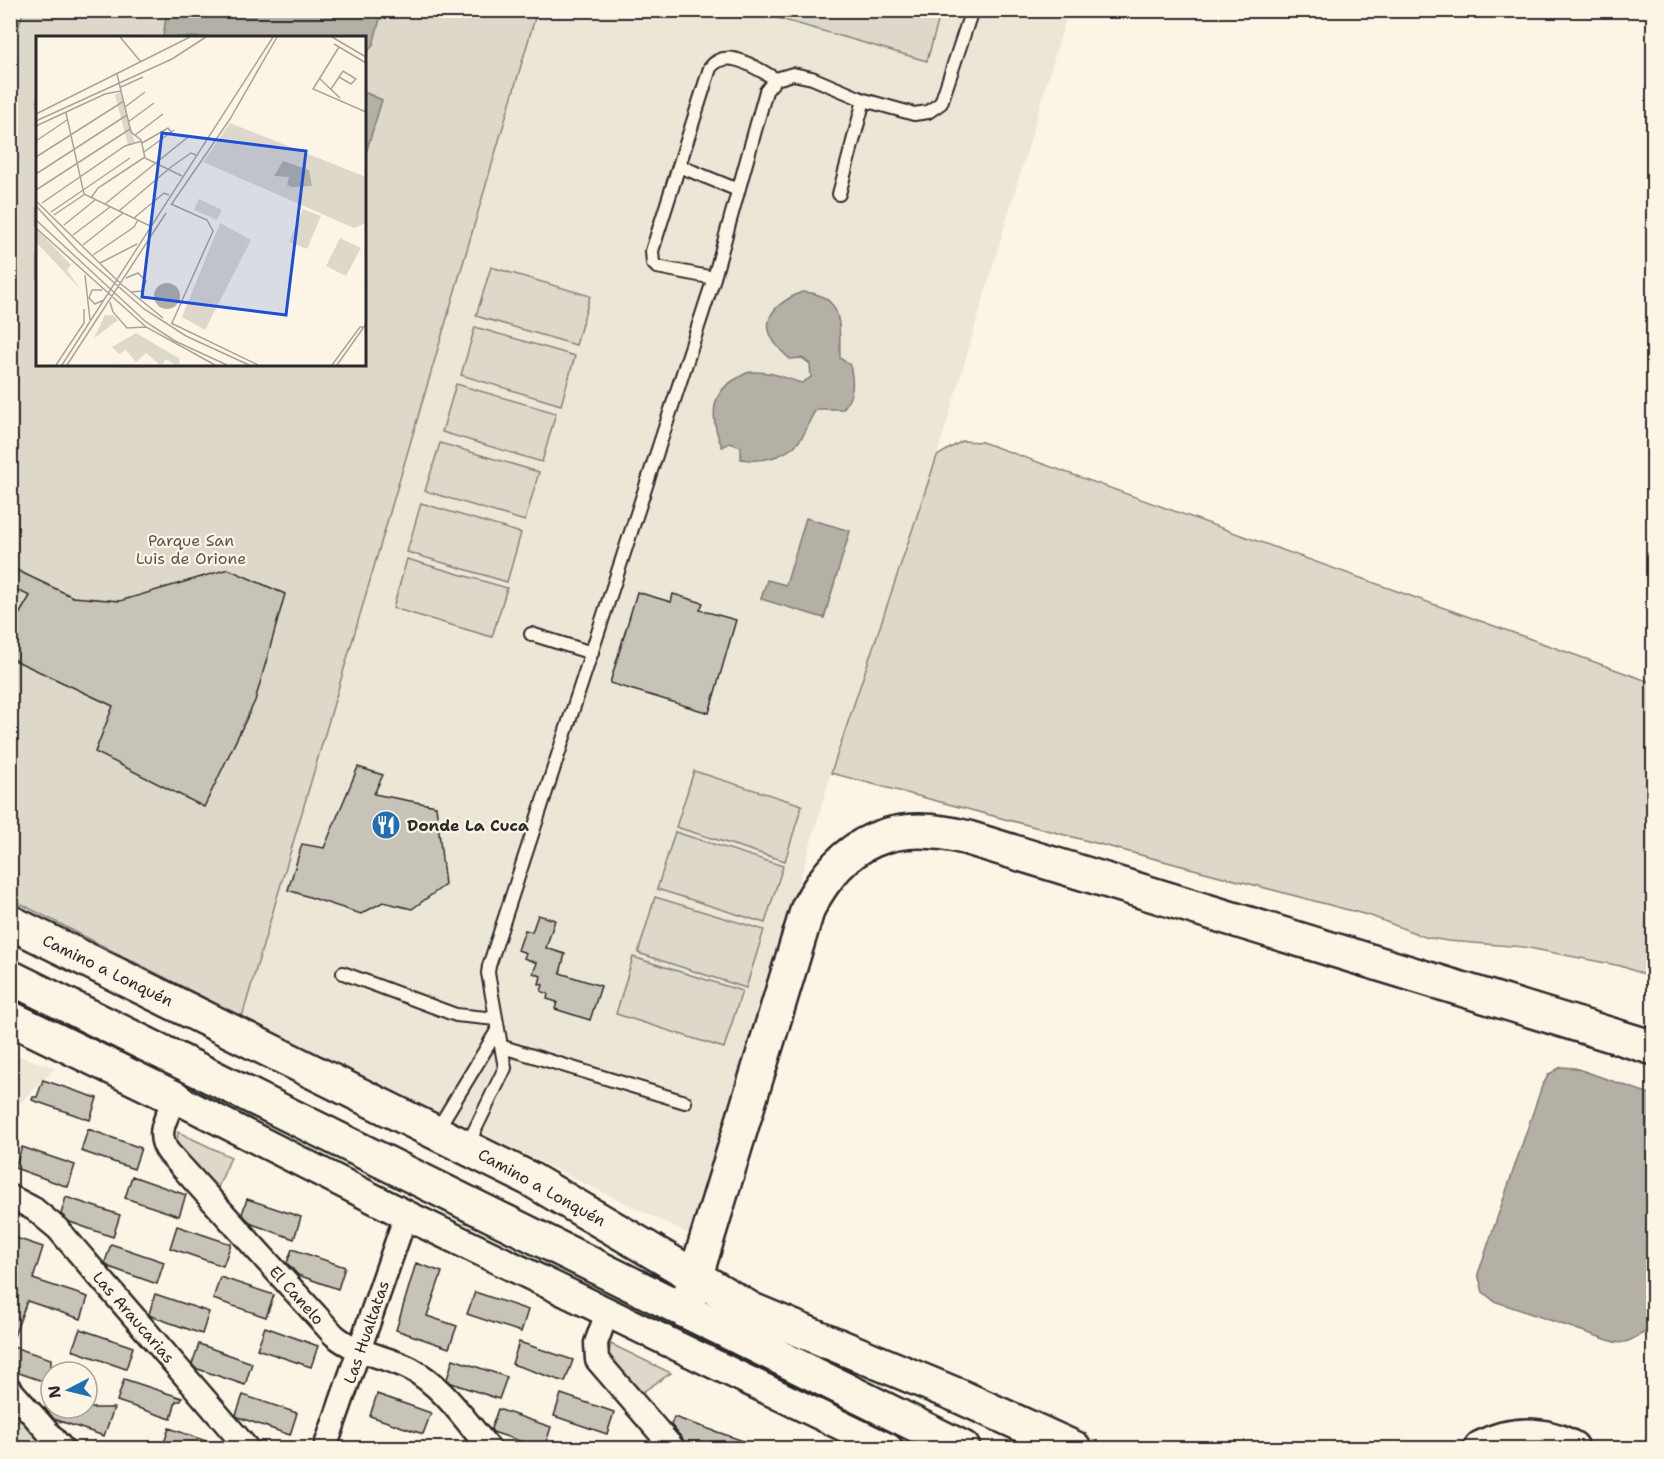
<svg xmlns="http://www.w3.org/2000/svg" width="1664" height="1459" font-family="'Shantell Sans',sans-serif">
<rect width="100%" height="100%" fill="#fcf5e5"/>
<filter id="ink" filterUnits="userSpaceOnUse"><feTurbulence type="fractalNoise" baseFrequency=".0167" numOctaves="2"/><feDisplacementMap in="SourceGraphic" scale="12" xChannelSelector="R" yChannelSelector="G"/><feConvolveMatrix kernelMatrix="1 2 1 2 8 2 1 2 1" color-interpolation-filters="sRGB"/></filter>
<g filter="url(#ink)">
<!-- built -->
<path fill="#ece6d7" d="M 536,11 L 1068,11 L 937,456 L 831,773 L 697,1238 L 242,1017 Z
M 11,1053 L 55,1068 L 11,1112 Z"/>
<!-- green -->
<path fill="#ded8ca" stroke="#84827a" stroke-width="1.5" fill-rule="evenodd" d="M 23,11 L 537,11 L 242,1017 L 11,899 L 10,57 ZM 38,38 L 364,38 L 364,364 L 38,364 Z
M 753,11 L 941,10 L 941,11 L 927,61 Z
M 491,267 L 590,296 L 576,345 L 476,316 Z
M 475,327 L 575,356 L 561,405 L 461,375 Z
M 456,384 L 556,413 L 542,462 L 442,432 Z
M 962,441 L 982,442 L 1653,683 L 1653,978 L 1621,966 L 1524,947 L 1448,941 L 1425,937 L 1371,916 L 831,773 L 937,456 Z
M 440,443 L 539,472 L 525,521 L 425,491 Z
M 421,503 L 521,533 L 507,582 L 407,552 Z
M 407,559 L 507,588 L 492,637 L 393,608 Z
M 694,771 L 802,805 L 785,861 L 676,827 Z
M 675,832 L 783,866 L 765,923 L 657,889 Z
M 655,897 L 764,930 L 746,988 L 638,953 Z
M 633,957 L 742,991 L 724,1048 L 616,1014 Z
M 178,1132 L 231,1157 L 215,1194 L 176,1149 Z
M 611,1344 L 671,1373 L 641,1393 L 607,1360 Z
M 11,1398 L 52,1448 L 11,1448 Z"/>
<!-- water -->
<path fill="#b4b0a5" stroke="#7d7b74" stroke-width="1.5" d="M 167,11 L 167,10 L 382,11 L 373,45 L 365,55 L 364,38 L 163,37 Z
M 364,92 L 382,100 L 365,156 L 364,156 Z
M 802,292 C 845,294 839,326 840,358 L 850,365 C 854,383 854,395 843,409 L 817,409 C 809,418 809,425 804,434 C 792,456 764,463 741,459 L 741,447 L 730,443 L 722,447 C 711,421 708,394 736,379 C 741,376 746,372 752,372 C 770,371 785,378 802,383 L 811,377 L 810,364 L 802,358 L 790,359 C 756,330 764,308 802,292 Z
M 806,518 L 850,531 L 824,618 L 761,599 L 767,580 L 786,585 Z
M 1561,1067 L 1575,1068 L 1653,1095 L 1653,1330 C 1638,1332 1630,1346 1614,1342 L 1494,1301 L 1483,1292 L 1478,1274 L 1542,1086 L 1549,1074 Z"/>
<!-- building -->
<path fill="#c8c3b7" stroke="#2b2b2b" stroke-width="1.5" d="M 10,567 L 73,597 L 120,601 L 228,569 L 285,594 L 255,701 L 204,807 L 95,752 L 113,706 L 10,658 L 10,630 L 30,596 L 10,587 Z
M 637,592 L 671,602 L 673,594 L 703,603 L 700,610 L 736,620 L 709,713 L 610,683 Z
M 358,767 L 383,775 L 374,794 L 436,806 L 445,885 L 412,909 L 383,902 L 361,914 L 288,890 L 302,844 L 324,848 Z
M 538,915 L 555,920 L 546,948 L 565,954 L 560,973 L 601,986 L 590,1020 L 555,1009 L 557,1002 L 547,999 L 548,994 L 541,991 L 543,985 L 539,984 L 541,976 L 533,973 L 537,963 L 524,958 L 526,953 L 518,950 L 525,930 L 532,932 Z
M 43,1080 L 97,1098 L 90,1120 L 32,1100 L 33,1097 L 37,1097 Z
M 88,1129 L 141,1148 L 134,1169 L 81,1151 Z
M 22,1147 L 75,1165 L 68,1187 L 15,1168 Z
M 132,1176 L 186,1195 L 179,1216 L 125,1198 Z
M 66,1197 L 120,1215 L 113,1237 L 70,1222 L 61,1214 Z
M 247,1199 L 301,1217 L 294,1239 L 252,1224 L 242,1214 Z
M 177,1226 L 231,1244 L 223,1266 L 170,1248 Z
M 10,1236 L 43,1247 L 33,1279 L 88,1297 L 81,1319 L 27,1301 L 13,1339 L 10,1339 Z
M 111,1244 L 164,1262 L 157,1284 L 109,1267 L 105,1262 Z
M 292,1249 L 345,1267 L 338,1289 L 298,1275 L 287,1263 Z
M 416,1263 L 442,1272 L 427,1316 L 457,1326 L 449,1348 L 396,1330 Z
M 220,1277 L 274,1295 L 266,1317 L 213,1299 Z
M 475,1292 L 528,1310 L 521,1332 L 467,1314 Z
M 155,1294 L 209,1312 L 202,1334 L 151,1316 L 149,1314 Z
M 265,1327 L 318,1346 L 311,1367 L 257,1349 Z
M 80,1329 L 133,1347 L 126,1369 L 72,1350 Z
M 519,1342 L 573,1360 L 565,1382 L 512,1364 Z
M 199,1344 L 252,1363 L 245,1385 L 195,1368 L 192,1364 Z
M 10,1346 L 51,1359 L 51,1384 L 10,1370 Z
M 453,1359 L 507,1377 L 499,1399 L 451,1383 L 447,1379 Z
M 124,1379 L 182,1398 L 181,1401 L 176,1401 L 171,1419 L 117,1401 Z
M 377,1394 L 431,1413 L 423,1434 L 370,1416 Z
M 561,1394 L 614,1412 L 607,1434 L 554,1416 Z
M 243,1395 L 297,1413 L 290,1435 L 238,1417 L 236,1415 Z
M 45,1408 L 114,1408 L 104,1436 L 54,1419 Z
M 498,1409 L 551,1427 L 544,1449 L 493,1432 L 491,1429 Z
M 674,1417 L 758,1446 L 757,1449 L 686,1449 L 683,1439 L 671,1425 Z
M 169,1428 L 220,1446 L 220,1449 L 162,1449 Z"/>
<g fill="none" stroke-linecap="round" stroke-linejoin="round">
<!-- service casing -->
<g stroke="#2b2b2b" stroke-width="16">
<path id="service" d="M 679,166 L 738,190
M 839,194 L 864,100
M 714,278 L 657,267 L 653,263 L 652,251 L 710,68 C 727,45 758,70 776,79
M 531,634 L 592,653
M 343,973 L 456,1015 L 496,1019
M 503,1047 L 685,1102
M 437,1130 L 498,1029
M 467,1146 L 505,1068 L 488,973 L 489,966 L 714,278 L 766,91 L 776,79 L 793,74 L 812,78 L 864,100 L 914,114 L 928,112 L 941,103 L 972,10"/>
</g>
<!-- minor casing -->
<g stroke="#2b2b2b" stroke-width="27">
<path id="minor" d="M 175,1098 C 167,1117 154,1134 169,1153 L 334,1335 C 356,1354 386,1356 411,1369 C 443,1386 466,1422 489,1448
M 11,1197 L 34,1209 L 58,1229 L 247,1448
M 607,1313 L 596,1343 L 597,1360 L 673,1448
M 10,1389 L 62,1448
M 325,1448 L 406,1215"/>
</g>
<!-- tertiary casing -->
<g stroke="#2b2b2b" stroke-width="33">
<path id="tertiary" d="M 175,1098 L 406,1215 L 888,1448"/>
</g>
<!-- primary casing -->
<g stroke="#2b2b2b" stroke-width="38">
<path id="primary" d="M 10,922 L 530,1179 L 752,1310 L 959,1396 L 1074,1448
M 10,977 L 963,1448
M 10,1018 L 175,1098
M 685,1311 L 808,908 C 843,840 894,818 968,838 L 1654,1048
M 1481,1448 C 1510,1432 1544,1432 1572,1448"/>
</g>
<!-- service -->
<use href="#service" stroke="#fcf5e5" stroke-width="12"/>
<!-- minor -->
<use href="#minor" stroke="#fcf5e5" stroke-width="22"/>
<!-- tertiary -->
<use href="#tertiary" stroke="#fcf5e5" stroke-width="28"/>
<!-- primary -->
<use href="#primary" stroke="#fcf5e5" stroke-width="33"/>
</g>
</g>
<!-- icons -->
<defs>
<g id="restaurant-disc" transform="scale(1.5)"><circle r="9.5" fill="#1f6fb2" stroke="#fcf5e5"/><path d="M-5-6h1v4h1v-4h1v4h1v-4h1v5L-1.5 .5V6h-2V.5L-5-1ZM5-6V6H3V1.5H1.5Q1.5-4 5-6Z" fill="#fff"/></g>
</defs>
<g fill-rule="evenodd">
<use href="#restaurant-disc" x="386" y="825"/>
</g>
<g text-anchor="middle" stroke-width="4.5" stroke-linejoin="round" paint-order="stroke">
<!-- park labels -->
<g font-size="16" fill="#585653" stroke="#fcf5e5">
<text x="191" y="546">Parque San<tspan x="191" dy="18">Luis de Orione</tspan></text>
</g>
<!-- poi labels -->
<g font-size="16" font-weight="bold" fill="#2b2b2b" stroke="#fcf5e5" text-anchor="start">
<text x="407" y="831">Donde La Cuca</text>
</g>
<!-- street labels -->
<g font-size="16" fill="#2b2b2b" stroke="#fcf5e5">
<text transform="translate(108 970) rotate(26)" y="6">Camino a Lonquén</text>
<text transform="translate(542 1187) rotate(29)" y="6">Camino a Lonquén</text>
<text transform="translate(297 1295) rotate(48)" y="6">El Canelo</text>
<text transform="translate(134 1317) rotate(49)" y="6">Las Araucarias</text>
<text transform="translate(366 1332) rotate(-71)" y="6">Las Hualtatas</text>
</g>
</g>
<!-- overview -->
<g transform="translate(36 36)">
<rect width="330" height="330" fill="#fcf5e5"/>
<path d="M 85,56 L 99,107 L 92,109 L 79,59 ZM 194,87 L 330,141 L 330,187 L 318,192 L 167,126 ZM 163,163 L 186,174 L 181,184 L 158,174 ZM 267,173 L 285,180 L 271,213 L 253,206 ZM 184,187 L 215,204 L 169,294 L 146,281 ZM 0,192 L 35,229 L 31,234 L 44,253 L 0,206 ZM 304,202 L 325,212 L 310,240 L 290,230 ZM 69,279 L 77,279 L 82,284 L 58,302 ZM 100,297 L 144,323 L 143,328 L 139,329 L 130,323 L 126,329 L 123,328 L 110,317 L 100,326 L 90,314 L 83,318 L 76,311 Z" fill="#ded8ca"/>
<path d="M 247,125 L 273,134 L 276,150 L 256,151 L 251,149 L 253,141 L 238,140 ZM118 260a13 13 0 1 1 26 0a13 13 0 1 1-26 0Z" fill="#b4b0a5"/>
<path fill="none" stroke="#a8a49b" stroke-width="1.5" d="M 84,1 L 105,26M 296,1 L 330,21M 298,8 L 330,27M 303,11 L 277,53 L 330,76M 81,38 L 95,96 L 105,104 L 109,122 L 146,140M 283,42 L 304,62M 85,51 L 107,41M 295,53 L 307,35 L 320,43 L 315,48 L 303,41M 89,71 L 109,56M 30,77 L 48,158 L 114,190M 0,78 L 154,1M 0,85 L 136,23 L 170,1M 92,86 L 118,67M 0,90 L 69,58 L 85,55M 99,99 L 127,78M 0,105 L 31,84M 106,107 L 132,92 L 136,97M 108,116 L 138,94M 0,121 L 88,65M 0,138 L 91,79M 0,154 L 94,93M 55,162 L 62,152 L 109,121M 0,165 L 85,248 L 127,282M 6,167 L 89,110 L 106,105M 69,168 L 152,101M 135,168 L 171,184 L 177,195 L 136,287M 135,169 L 194,83 L 241,1M 0,170 L 42,215 L 108,273 L 150,300 L 213,329M 83,175 L 135,131 L 155,117 L 160,119M 15,176 L 94,122M 18,179 L 49,158M 98,182 L 128,157 L 133,159M 0,184 L 110,286 L 139,305 L 191,329M 28,189 L 59,164M 0,192 L 110,291 L 179,329M 37,199 L 74,171M 47,209 L 87,177M 57,219 L 98,191 L 102,184M 64,227 L 101,208M 49,239 L 54,284M 90,242 L 102,237 L 110,245 L 106,255 L 95,256M 66,254 L 56,254 L 53,262 L 59,268 L 68,264M 74,266 L 77,276 L 91,292 L 110,291M 135,287 L 222,329M 20,329 L 48,287 L 48,273M 26,329 L 237,1M 31,329 L 130,177M 296,329 L 324,291 L 328,291M 301,329 L 330,288"/>
<path fill="#1d4ed8" fill-opacity="0.15" stroke="#1d4ed8" stroke-width="3" d="M 126,97 L 270,115 L 250,279 L 106,261 Z"/>
<rect width="330" height="330" fill="none" stroke="#2b2b2b" stroke-width="3"/>
</g>
<!-- margin -->
<rect width="1664" height="1459" fill="none" stroke="#fcf5e5" stroke-width="36"/>
<rect x="18" y="18" width="1628" height="1423" fill="none" stroke="#2b2b2b" stroke-width="2" filter="url(#ink)"/>
<!-- north arrow -->
<g transform="translate(69 1390) rotate(263)"><circle r="28" fill="#fcf5e5" stroke="#a8a49b" stroke-width="1.5"/>
<path d="M0-4.5L10 22L0 15L-10 22Z" fill="#1f6fb2"/>
<text y="-9" font-size="16" font-weight="bold" text-anchor="middle" fill="#2b2b2b">N</text>
</g>
</svg>
